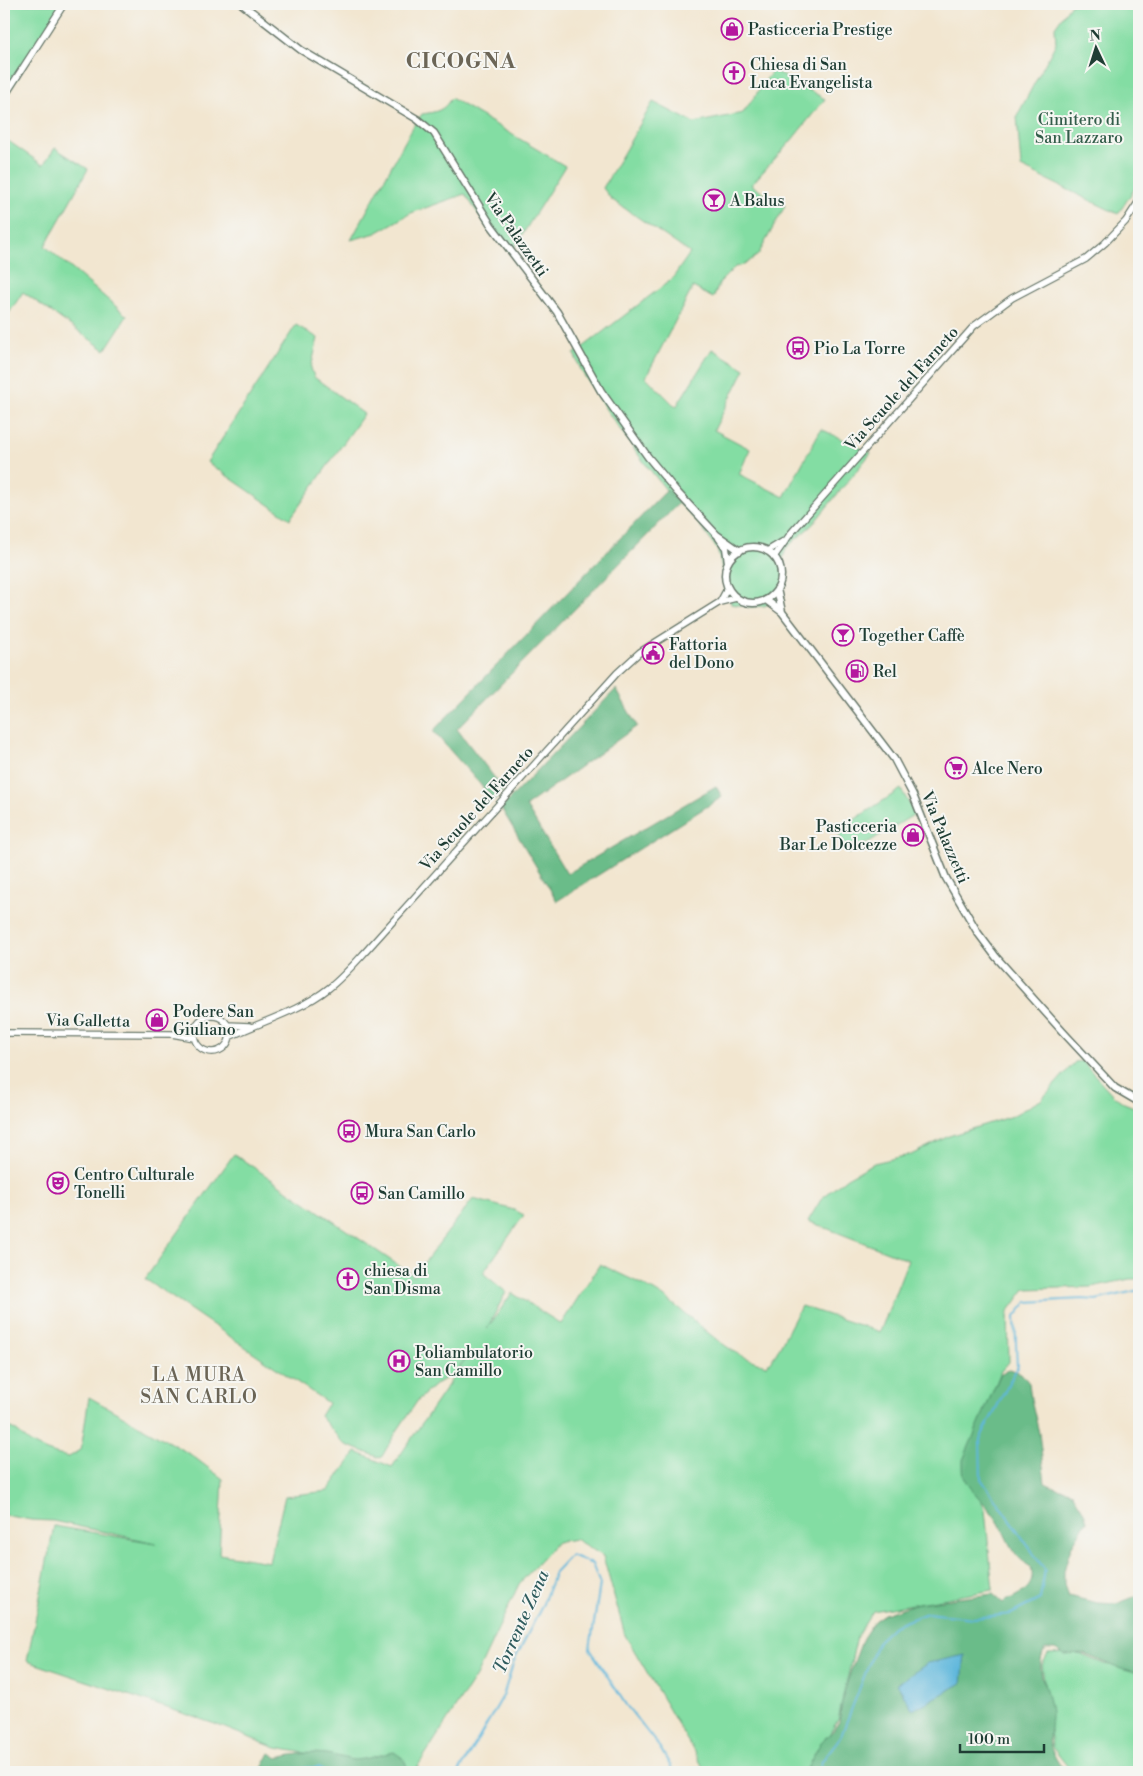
<svg xmlns="http://www.w3.org/2000/svg" width="1143" height="1776" font-family="'Libre Bodoni',serif">
<rect width="100%" height="100%" fill="#f6f6f2"/>
<filter id="ink" filterUnits="userSpaceOnUse"><feTurbulence type="fractalNoise" baseFrequency=".02" numOctaves="2"/><feDisplacementMap in="SourceGraphic" scale="10" xChannelSelector="R" yChannelSelector="G"/><feConvolveMatrix kernelMatrix="1 2 1 2 8 2 1 2 1" color-interpolation-filters="sRGB"/></filter>
<filter id="wash" filterUnits="userSpaceOnUse"><feTurbulence type="fractalNoise" baseFrequency=".0096" numOctaves="4" result="noise"/><feDisplacementMap in="SourceGraphic" scale="20" xChannelSelector="R" yChannelSelector="G"/><feGaussianBlur stdDeviation="1.12" result="paint"/><feColorMatrix in="noise" values="0 0 0 0 0 0 0 0 0 0 0 0 0 0 0 0 0 1.4 0 .05"/><feComposite in="paint" operator="in"/></filter>
<g filter="url(#wash)">
<rect width="100%" height="100%" fill="#f2e6d0"/>
<!-- green -->
<path fill="#83dda3" stroke="#518d6c" d="M 4,4 L 63,4 L 4,100 Z
M 1071,4 L 1139,4 L 1139,182 L 1118,214 L 1021,167 L 1017,116 L 1056,43 L 1055,27 Z
M 773,70 L 825,99 L 791,141 L 751,185 L 785,206 L 758,255 L 744,265 L 735,267 L 720,282 L 713,298 L 693,287 L 646,377 L 676,407 L 712,349 L 745,369 L 714,430 L 750,449 L 739,474 L 784,497 L 821,429 L 871,453 L 813,524 L 786,548 L 783,558 L 786,582 L 781,596 L 776,601 L 764,606 L 750,607 L 731,604 L 717,549 L 699,524 L 667,491 L 643,461 L 609,414 L 582,372 L 574,354 L 672,279 L 690,253 L 611,199 L 603,188 L 653,102 L 694,123 L 743,113 Z
M 451,98 L 565,166 L 511,253 L 495,233 L 487,227 L 465,194 L 411,213 L 376,233 L 351,240 L 414,125 L 422,114 C 436,112 444,111 451,98 Z
M 4,138 L 43,165 L 55,148 L 88,169 L 45,246 L 127,316 L 105,350 L 23,292 L 5,319 L 4,318 Z
M 296,325 L 318,338 L 311,368 L 314,377 L 364,414 L 290,519 L 207,462 Z
M 901,789 L 915,814 L 849,854 L 837,831 Z
M 1082,1061 L 1113,1095 L 1124,1103 L 1139,1109 L 1139,1279 L 1130,1279 L 1091,1287 L 1025,1289 L 1008,1312 L 1009,1362 L 1001,1371 L 965,1463 L 985,1510 L 993,1590 L 873,1611 L 857,1636 L 838,1720 L 806,1772 L 706,1772 L 625,1635 L 603,1556 L 575,1539 L 557,1542 L 519,1584 L 476,1676 L 414,1772 L 276,1748 L 215,1724 L 27,1661 L 54,1526 L 156,1543 L 53,1521 L 31,1520 L 4,1515 L 4,1426 C 20,1429 21,1438 34,1445 C 45,1451 57,1455 69,1457 L 81,1450 L 89,1397 L 190,1454 L 223,1479 L 219,1554 L 269,1562 L 285,1496 L 328,1491 L 356,1452 L 392,1467 L 468,1356 L 453,1374 L 435,1385 L 418,1400 L 397,1431 L 381,1458 L 344,1444 L 320,1416 L 328,1403 L 145,1279 L 234,1154 L 414,1276 L 473,1199 L 514,1210 L 524,1215 L 483,1273 L 506,1292 L 487,1329 L 512,1293 L 561,1324 L 600,1264 C 621,1275 651,1287 668,1300 C 700,1324 728,1356 767,1365 L 776,1354 L 801,1306 L 880,1332 L 908,1260 L 808,1221 L 822,1198 L 847,1178 L 874,1163 L 913,1154 L 949,1136 L 1012,1116 L 1041,1100 L 1075,1062 Z
M 1077,1653 L 1104,1664 L 1129,1668 L 1139,1675 L 1139,1772 L 1072,1772 L 1052,1747 L 1042,1665 L 1048,1654 Z"/>
<!-- forest -->
<path fill="#6abc89" stroke="#447c5e" d="M 667,490 L 679,503 L 457,729 L 504,790 L 494,800 L 433,731 Z
M 616,689 L 637,726 L 526,806 L 567,874 L 716,786 L 722,797 L 557,901 L 501,808 Z
M 1010,1369 L 1021,1373 L 1029,1383 L 1031,1399 L 1039,1433 L 1045,1483 L 1056,1488 L 1071,1491 L 1084,1512 L 1087,1521 L 1072,1545 L 1067,1560 L 1064,1571 L 1064,1585 L 1068,1596 L 1098,1603 L 1116,1604 L 1139,1595 L 1139,1674 L 1121,1669 L 1084,1654 L 1065,1655 L 1055,1649 L 1045,1649 C 1033,1670 1050,1692 1051,1714 C 1051,1724 1048,1735 1050,1745 C 1053,1755 1059,1764 1065,1772 L 805,1772 L 821,1742 L 833,1731 L 839,1722 L 843,1696 L 851,1670 L 863,1638 L 874,1621 L 884,1614 L 918,1603 L 993,1594 L 1003,1603 C 1019,1593 1037,1590 1031,1567 C 1008,1553 1009,1537 995,1517 C 985,1503 971,1492 964,1476 C 963,1471 963,1465 963,1460 L 1000,1375 Z
M 394,1752 L 404,1759 L 409,1772 L 260,1772 L 270,1753 L 278,1758 C 297,1753 317,1751 336,1756 C 343,1757 349,1760 355,1760 C 369,1759 381,1754 394,1752 Z"/>
<!-- water -->
<path fill="#5fb7dc" stroke="#3f7a88" d="M 965,1655 L 962,1683 L 913,1710 L 897,1684 L 928,1663 Z"/>
<g fill="none" stroke-linecap="round" stroke-linejoin="round">
<!-- stream -->
<path stroke="#5fb7dc" stroke-width="2" d="M 285,1772 L 288,1769 L 319,1767 L 326,1772
M 459,1772 L 503,1696 L 514,1661 L 542,1606 L 555,1572 L 571,1555 L 592,1564 L 600,1584 L 590,1649 L 626,1705 L 660,1748 L 674,1772
M 819,1772 L 822,1761 L 841,1736 L 878,1641 L 894,1626 L 927,1613 L 974,1618 L 1011,1614 L 1040,1599 L 1045,1570 L 981,1479 L 980,1439 L 1017,1368 L 1015,1317 L 1027,1302 L 1082,1299 L 1096,1300 L 1139,1290"/>
</g>
</g>
<g filter="url(#ink)">
<g fill="none" stroke-linecap="round" stroke-linejoin="round">
<!-- tertiary casing -->
<g stroke="#69786b" stroke-width="8">
<path id="tertiary" d="M 4,97 L 64,4
M 767,551 L 782,542
M 774,557 L 791,533 L 974,326 L 1012,298 L 1086,259 L 1105,243 L 1126,221 L 1139,201
M 720,602 L 727,589
M194 1034a18 18 0 1 1 36 0a18 18 0 1 1-36 0Z
M 227,1025 L 249,1026
M 4,1033 L 172,1034 L 194,1038
M 174,1034 L 196,1026
M 229,1037 C 263,1021 300,1011 329,988 C 343,977 355,963 367,950 L 617,673 L 640,652 L 720,602 L 736,598"/>
</g>
<!-- secondary casing -->
<g stroke="#69786b" stroke-width="9">
<path id="secondary" d="M 242,4 L 301,50 L 417,119 L 434,133 L 491,225 L 557,312 L 601,391 L 648,457 L 677,492 L 717,535 L 740,551
M 719,538 L 726,548 L 728,562
M725 575a28 28 0 1 1 56 0a28 28 0 1 1-56 0Z
M 777,589 L 782,612
M 766,600 L 782,612 L 894,759 L 913,795 L 946,878 L 978,933 L 996,957 L 1063,1032 L 1115,1088 L 1139,1102"/>
</g>
<!-- tertiary -->
<use href="#tertiary" stroke="#fff" stroke-width="5.5"/>
<!-- secondary -->
<use href="#secondary" stroke="#fff" stroke-width="6"/>
</g>
</g>
<!-- icons -->
<defs>
<g id="shop-ring" transform="scale(1.125)"><circle r="9.5" fill="#f6f6f2" stroke="#b5179e" stroke-width="1.5"/><path d="M-5-2.5h2.3a2.7 3.5 0 0 1 5.4 0H5L5.5 6h-11ZM-1.5-2.5h3a1.5 2.3 0 0 0-3 0Z" fill="#b5179e"/></g>
<g id="church-ring" transform="scale(1.125)"><circle r="9.5" fill="#f6f6f2" stroke="#b5179e" stroke-width="1.5"/><path d="M-1.2-6h2.4v3.5h3.3v2.4h-3.3V6h-2.4V-.1h-3.3v-2.4h3.3Z" fill="#b5179e"/></g>
<g id="bar-ring" transform="scale(1.125)"><circle r="9.5" fill="#f6f6f2" stroke="#b5179e" stroke-width="1.5"/><path d="M-6-5H6L.8 .8V4.5H3.5V6h-7V4.5H-.8V.8Z" fill="#b5179e"/></g>
<g id="bus-ring" transform="scale(1.125)"><circle r="9.5" fill="#f6f6f2" stroke="#b5179e" stroke-width="1.5"/><path d="M-5-6H5V4H4V6H2V4H-2V6H-4V4H-5ZM-3.5-4V0h7V-4ZM-3.5 1.2v1.5H-2V1.2ZM2 1.2v1.5H3.5V1.2Z" fill="#b5179e"/></g>
<g id="civic-ring" transform="scale(1.125)"><circle r="9.5" fill="#f6f6f2" stroke="#b5179e" stroke-width="1.5"/><path d="M-.6-6.5H3V-4.5H.6V-3L4-1V1h2V6H-6V1h2V-1L-.6-3ZM-1.2 2.5V6h2.4V2.5Z" fill="#b5179e"/></g>
<g id="fuel-ring" transform="scale(1.125)"><circle r="9.5" fill="#f6f6f2" stroke="#b5179e" stroke-width="1.5"/><path d="M-5.5-6h7V0h2V4h1.3V-2.5L3-4.5l.8-.8L6-3V5H2.5V1h-1V6h-7ZM-4.2-4.7v3.2H.2V-4.7Z" fill="#b5179e"/></g>
<g id="supermarket-ring" transform="scale(1.125)"><circle r="9.5" fill="#f6f6f2" stroke="#b5179e" stroke-width="1.5"/><path d="M-6-5.5h2.5l.6 2H6L4.5 2H-2.5L-4.4-4H-6ZM-1.5 3.2a1.3 1.3 0 1 0 .1 0ZM3 3.2a1.3 1.3 0 1 0 .1 0Z" fill="#b5179e"/></g>
<g id="theatre-ring" transform="scale(1.125)"><circle r="9.5" fill="#f6f6f2" stroke="#b5179e" stroke-width="1.5"/><path d="M-5-5.5Q0-4 5-5.5V0Q5 5 0 6Q-5 5-5 0ZM-3.3-2.5H-1v1.5H-3.3ZM1-2.5H3.3v1.5H1ZM-2.8 1Q0 5.5 2.8 1Z" fill="#b5179e"/></g>
<g id="hospital-ring" transform="scale(1.125)"><circle r="9.5" fill="#f6f6f2" stroke="#b5179e" stroke-width="1.5"/><path d="M-5-5h3v3.5h4V-5h3V5h-3V1.5h-4V5h-3Z" fill="#b5179e"/></g>
</defs>
<g fill-rule="evenodd">
<use href="#shop-ring" x="732" y="29"/>
<use href="#church-ring" x="734" y="73"/>
<use href="#bar-ring" x="714" y="200"/>
<use href="#bus-ring" x="798" y="348"/>
<use href="#bar-ring" x="843" y="635"/>
<use href="#civic-ring" x="653" y="653"/>
<use href="#fuel-ring" x="857" y="671"/>
<use href="#supermarket-ring" x="956" y="768"/>
<use href="#shop-ring" x="913" y="835"/>
<use href="#shop-ring" x="157" y="1020"/>
<use href="#bus-ring" x="349" y="1131"/>
<use href="#theatre-ring" x="58" y="1183"/>
<use href="#bus-ring" x="362" y="1193"/>
<use href="#church-ring" x="348" y="1279"/>
<use href="#hospital-ring" x="399" y="1361"/>
</g>
<g text-anchor="middle" stroke-width="4" stroke-linejoin="round" paint-order="stroke">
<!-- poi labels -->
<g font-size="16" fill="#1f3d34" stroke="#f6f6f2" text-anchor="start">
<text x="748" y="35">Pasticceria Prestige</text>
<text x="750" y="70">Chiesa di San<tspan x="750" dy="18">Luca Evangelista</tspan></text>
<text x="730" y="206">A Balus</text>
<text x="814" y="354">Pio La Torre</text>
<text x="859" y="641">Together Caffè</text>
<text x="669" y="650">Fattoria<tspan x="669" dy="18">del Dono</tspan></text>
<text x="873" y="677">Rel</text>
<text x="972" y="774">Alce Nero</text>
<text x="897" y="832" text-anchor="end">Pasticceria<tspan x="897" dy="18">Bar Le Dolcezze</tspan></text>
<text x="173" y="1017">Podere San<tspan x="173" dy="18">Giuliano</tspan></text>
<text x="365" y="1137">Mura San Carlo</text>
<text x="74" y="1180">Centro Culturale<tspan x="74" dy="18">Tonelli</tspan></text>
<text x="378" y="1199">San Camillo</text>
<text x="364" y="1276">chiesa di<tspan x="364" dy="18">San Disma</tspan></text>
<text x="415" y="1358">Poliambulatorio<tspan x="415" dy="18">San Camillo</tspan></text>
</g>
<!-- park labels -->
<g font-size="16" fill="#335d4a" stroke="#f6f6f2">
<text x="1079" y="125">Cimitero di<tspan x="1079" dy="18">San Lazzaro</tspan></text>
</g>
<!-- street labels -->
<g font-size="16" fill="#1f3d34" stroke="#f6f6f2">
<text transform="translate(517 234) rotate(55)" y="6">Via Palazzetti</text>
<text transform="translate(901 388) rotate(-48)" y="6">Via Scuole del Farneto</text>
<text transform="translate(476 808) rotate(-48)" y="6">Via Scuole del Farneto</text>
<text transform="translate(946 837) rotate(67)" y="6">Via Palazzetti</text>
<text transform="translate(88 1020) rotate(1)" y="6">Via Galletta</text>
</g>
<!-- water labels -->
<g font-size="18" font-style="italic" fill="#2f5c5e" stroke="#f6f6f2">
<text transform="translate(521 1622) rotate(-66)" y="6">Torrente Zena</text>
</g>
<!-- quarter labels -->
<g font-size="19" letter-spacing="1" fill="#6b6556" stroke="#f6f6f2">
<text x="199" y="1381">LA MURA<tspan x="199" dy="22">SAN CARLO</tspan></text>
</g>
<!-- district labels -->
<g font-size="21" font-weight="bold" letter-spacing="1" fill="#6b6556" stroke="#f6f6f2">
<text x="461" y="68">CICOGNA</text>
</g>
</g>
<!-- margin -->
<rect width="1143" height="1776" fill="none" stroke="#f6f6f2" stroke-width="20"/>
<!-- north arrow -->
<g transform="translate(1096 48) rotate(356)" stroke="#f6f6f2" stroke-width="4" paint-order="stroke">
<path d="M0-4L9 19L0 12L-9 19Z" fill="#1f3d34"/>
<text y="-8" font-size="14" font-weight="bold" text-anchor="middle" fill="#1f3d34">N</text>
</g>
<!-- scale -->
<path d="M960 1744v8h84v-8" fill="none" stroke="#1f3d34" stroke-width="2.5"/>
<text x="968" y="1744" font-size="15" fill="#1f3d34" stroke="#f6f6f2" stroke-width="4" paint-order="stroke">100 m</text>
</svg>
